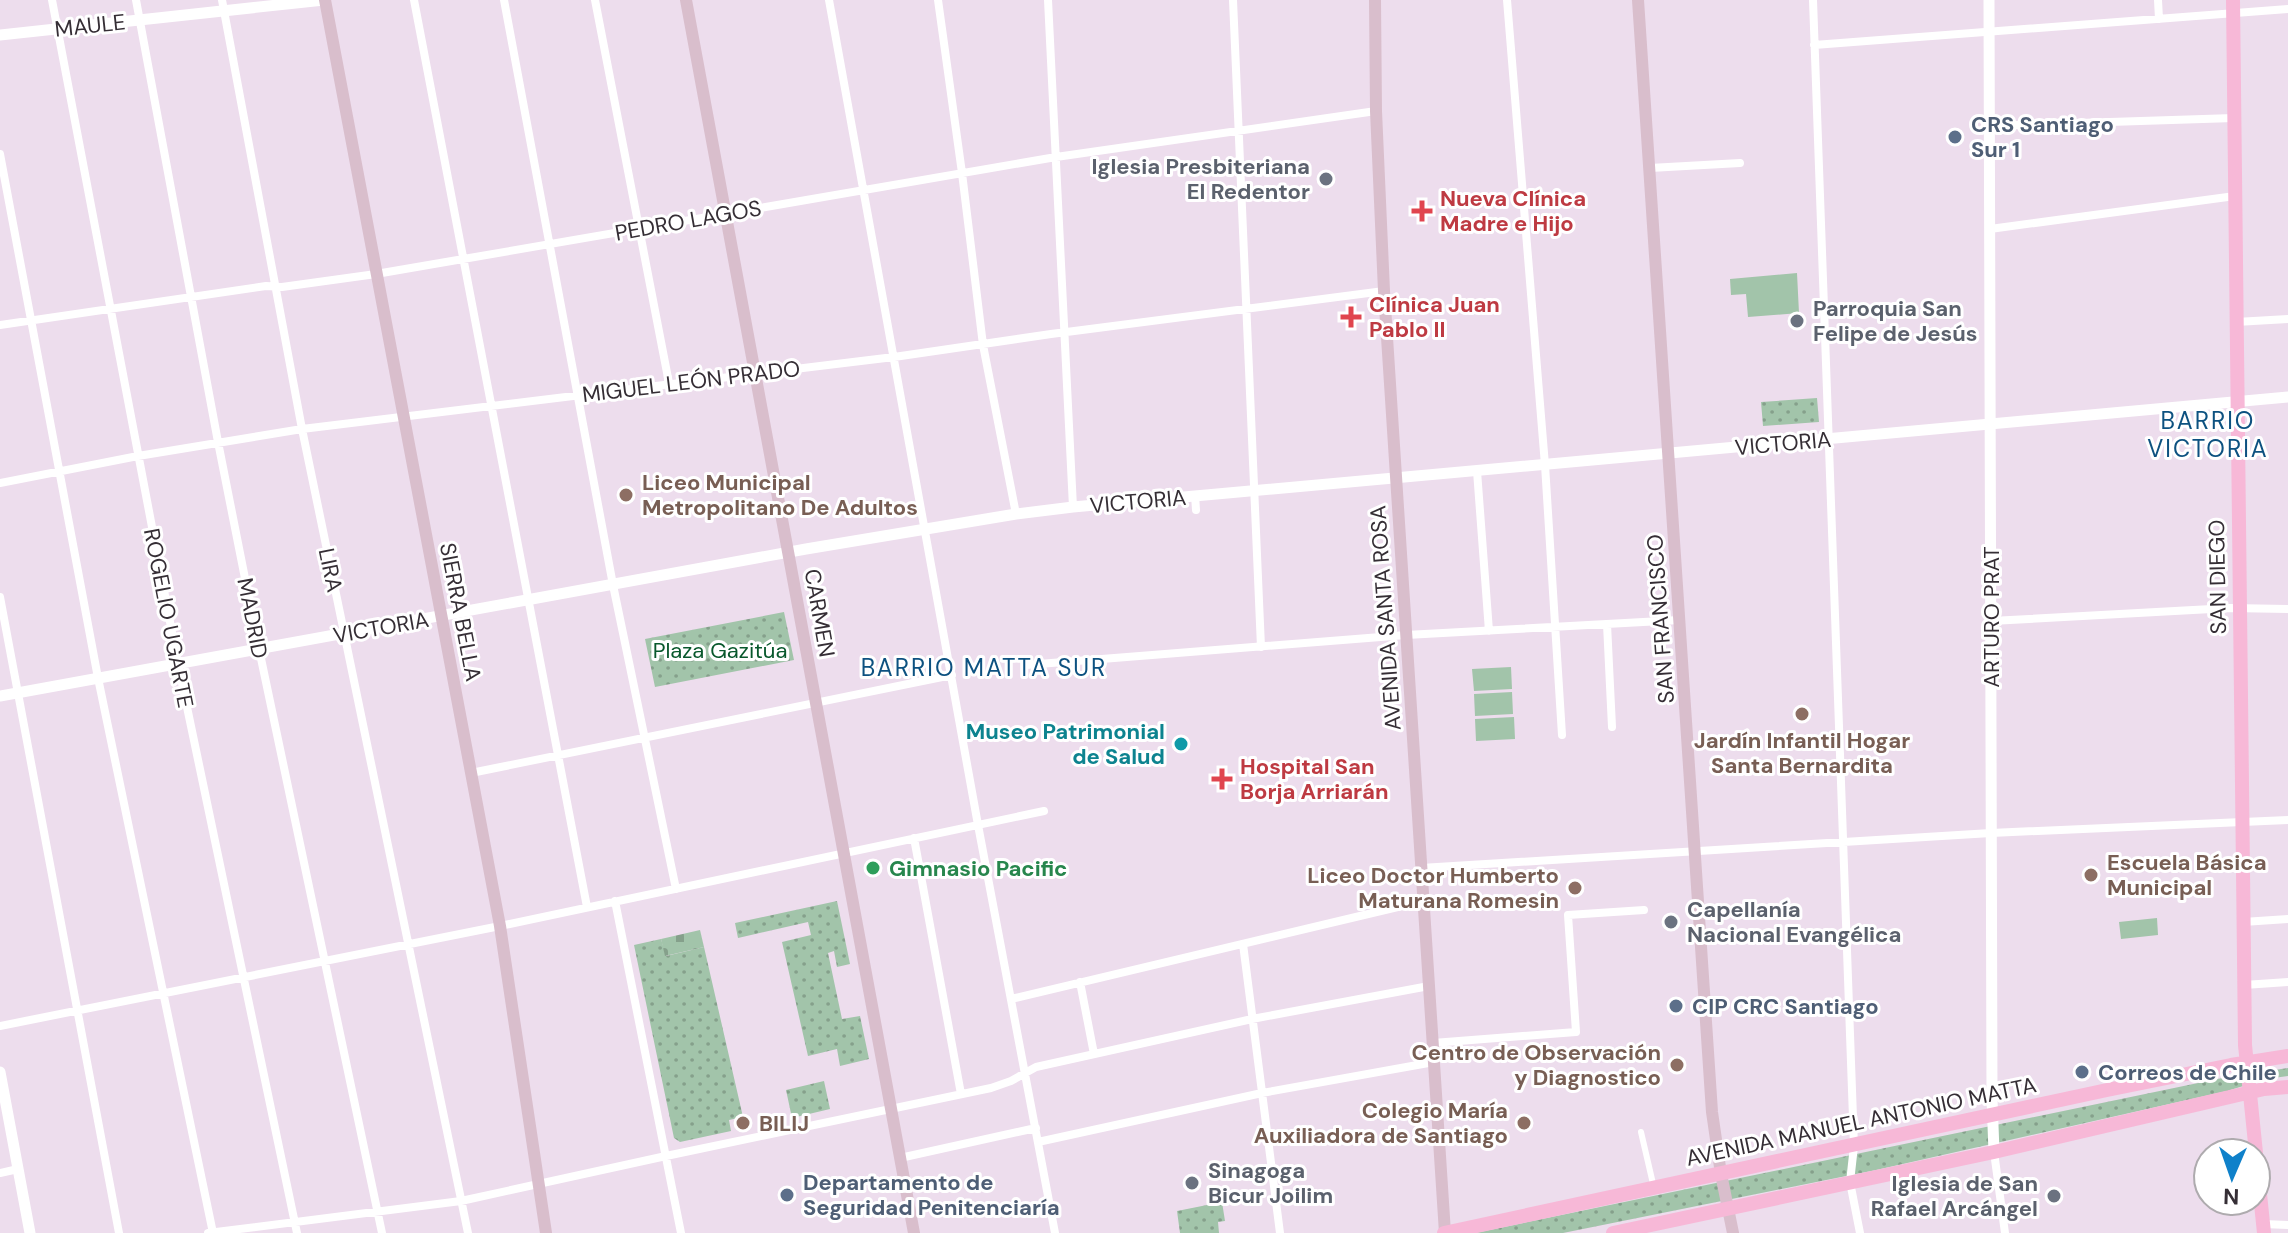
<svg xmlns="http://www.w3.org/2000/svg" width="2288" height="1233" font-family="'DM Sans',sans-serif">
<defs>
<pattern id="grass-dots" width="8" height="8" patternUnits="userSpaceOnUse" patternTransform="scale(2)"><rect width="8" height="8" fill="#a2c4aa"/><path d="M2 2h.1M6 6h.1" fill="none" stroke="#85a08b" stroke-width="1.8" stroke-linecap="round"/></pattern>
<pattern id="cemetery-stones" width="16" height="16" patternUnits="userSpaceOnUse" patternTransform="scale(2)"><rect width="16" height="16" fill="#a2c4aa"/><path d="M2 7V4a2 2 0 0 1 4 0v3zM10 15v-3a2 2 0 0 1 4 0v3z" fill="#85a08b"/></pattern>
</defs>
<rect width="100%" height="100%" fill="#eddded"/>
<!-- grass -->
<path fill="url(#grass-dots)" d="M 1817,398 L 1819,422 L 1763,426 L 1761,402 Z
M 784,612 L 794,660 L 655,687 L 645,639 Z
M 837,901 L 850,964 L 837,967 L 834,951 L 828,953 L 842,1019 L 860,1016 L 869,1059 L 840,1066 L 837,1049 L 808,1056 L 782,942 L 811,935 L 808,922 L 738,938 L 735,923 Z
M 661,939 L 666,956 L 704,947 L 743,1117 L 729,1120 L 731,1131 L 680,1142 L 674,1138 L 634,945 Z
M 2288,1068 L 2288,1076 L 2266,1079 L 2227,1091 L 1876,1170 L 1563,1233 L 1475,1233 L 2227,1077 Z
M 824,1081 L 830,1109 L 792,1118 L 786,1090 Z
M 1222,1202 L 1225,1221 L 1218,1222 L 1219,1233 L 1180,1233 L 1177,1211 Z"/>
<!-- cemetery -->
<path fill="url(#cemetery-stones)" d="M 700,930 L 704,947 L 665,956 L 661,939 Z"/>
<!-- garden -->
<path fill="#a2c4aa" d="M 1797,273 L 1799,313 L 1748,317 L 1746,294 L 1731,295 L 1730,279 Z
M 1511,667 L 1512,689 L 1474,691 L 1472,669 Z
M 1512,692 L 1513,714 L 1475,716 L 1474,694 Z
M 1514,717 L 1515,739 L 1476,741 L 1475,719 Z
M 2157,918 L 2158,935 L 2121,939 L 2119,922 Z"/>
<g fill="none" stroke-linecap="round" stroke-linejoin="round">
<!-- pedestrian -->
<path stroke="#fff" stroke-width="6" d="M 1641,1132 L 1654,1188"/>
<!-- minor -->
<path stroke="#fff" stroke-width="8" d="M 52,0 L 178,664 L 297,1233
M 136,0 L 218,442 L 259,649 L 382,1233
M 222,0 L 302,429 L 468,1233
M 414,0 L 587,907
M 504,0 L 613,585 L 676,889
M 595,0 L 669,383
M 829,0 L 978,825 L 1055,1233
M 938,0 L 962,173 L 983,345 L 1016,514
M 1048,0 L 1073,507
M 1233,0 L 1261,647
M 1507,0 L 1545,465 L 1562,735
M 1813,0 L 1854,1146 L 1850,1182 L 1860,1233
M 2158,0 L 2159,19
M 1814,45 L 2288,9
M 1989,126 L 2234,118
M 0,154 L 98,678 L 213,1233
M 1650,168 L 1740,163
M 1990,229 L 2235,196
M 2236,322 L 2288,319
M 0,325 L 266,286 L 282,287 L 376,274 L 1056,157 L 1376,111
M 1477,471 L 1489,631
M 0,483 L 138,456 L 302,429 L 894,357 L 1051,334 L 1384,291
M 1195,495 L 1196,510
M 0,597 L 119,1233
M 1991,621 L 2230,608 L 2288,609
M 1607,624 L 1612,727
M 1026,665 L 1406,635 L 1680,620
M 471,773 L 952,675
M 914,838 L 961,1094
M 1421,868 L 1991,833 L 2288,820
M 615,901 L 681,1233
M 2243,922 L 2288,919
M 1243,944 L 1280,1233
M 1080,982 L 1094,1054
M 2244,985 L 2288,982
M 1011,999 L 1423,901
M 0,1026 L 500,926 L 1044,811
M 1433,1043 L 1576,1032 L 1568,915 L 1644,910
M 1038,1142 L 1262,1093 L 1434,1062
M 1994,1152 L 2005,1233
M 900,1158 L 1036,1128
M 0,1173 L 18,1169
M 2263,1224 L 2288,1225
M 208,1233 L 461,1201 L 666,1156 L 991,1088 L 1011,1081 L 1036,1067 L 1252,1019 L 1429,986"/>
<!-- tertiary -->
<path stroke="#fff" stroke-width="11" d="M 1989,0 L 1992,1099 L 1994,1152
M 0,35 L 324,0
M 0,696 L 806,549 L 1016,514 L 1073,507 L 2288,397
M 0,1072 L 30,1233"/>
<!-- secondary -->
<path stroke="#d9becc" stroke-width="12" d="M 325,0 L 500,926 L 546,1233
M 686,0 L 914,1233
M 1375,0 L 1376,111 L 1384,291 L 1445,1233
M 1638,0 L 1712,1112 L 1721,1174 L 1733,1233"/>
<!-- primary -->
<path stroke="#f7b8d7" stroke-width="14" d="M 2233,0 L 2245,1045 L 2256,1153
M 2256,1155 L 2264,1233
M 1444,1233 L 2107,1090 L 2231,1065 L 2288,1056
M 1613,1233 L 1994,1152 L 2264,1089 L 2288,1087"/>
</g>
<!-- markers -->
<g fill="#5c6f8a" stroke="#fff" stroke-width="3">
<circle cx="1955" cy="137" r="8"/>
<circle cx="1676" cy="1006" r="8"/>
<circle cx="2082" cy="1072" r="8"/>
<circle cx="787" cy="1195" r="8"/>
</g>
<g fill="#6b7280" stroke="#fff" stroke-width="3">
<circle cx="1326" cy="179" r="8"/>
<circle cx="1797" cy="321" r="8"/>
<circle cx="1671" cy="922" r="8"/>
<circle cx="1192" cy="1183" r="8"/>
<circle cx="2054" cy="1196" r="8"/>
</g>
<g fill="#e0444e" stroke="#fff" stroke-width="3">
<path d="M1418 199h8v8h8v8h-8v8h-8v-8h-8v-8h8z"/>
<path d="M1347 305h8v8h8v8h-8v8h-8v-8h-8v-8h8z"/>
<path d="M1218 767h8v8h8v8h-8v8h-8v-8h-8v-8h8z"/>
</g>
<g fill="#8d6e63" stroke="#fff" stroke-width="3">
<circle cx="626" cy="495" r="8"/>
<circle cx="1802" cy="714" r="8"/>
<circle cx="2091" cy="875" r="8"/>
<circle cx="1575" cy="888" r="8"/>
<circle cx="1677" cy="1065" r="8"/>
<circle cx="743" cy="1123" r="8"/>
<circle cx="1524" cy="1123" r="8"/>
</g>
<circle fill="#0f9aa8" stroke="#fff" stroke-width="3" cx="1181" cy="744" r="8"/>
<circle fill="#2e9e5b" stroke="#fff" stroke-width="3" cx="873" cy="868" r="8"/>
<g text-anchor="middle" stroke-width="6" stroke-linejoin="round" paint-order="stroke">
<!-- street labels -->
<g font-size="22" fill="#352e35" stroke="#fff">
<text transform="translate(90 25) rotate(-6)" y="8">MAULE</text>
<text transform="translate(688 220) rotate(-10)" y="8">PEDRO LAGOS</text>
<text transform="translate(691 381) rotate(-7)" y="8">MIGUEL LEÓN PRADO</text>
<text transform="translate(1783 443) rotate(-5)" y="8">VICTORIA</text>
<text transform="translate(1138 501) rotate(-5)" y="8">VICTORIA</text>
<text transform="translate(331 570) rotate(78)" y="8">LIRA</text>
<text transform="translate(2217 577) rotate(-91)" y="8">SAN DIEGO</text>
<text transform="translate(461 612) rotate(79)" y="8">SIERRA BELLA</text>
<text transform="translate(820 613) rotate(80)" y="8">CARMEN</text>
<text transform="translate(1991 617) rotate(-90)" y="8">ARTURO PRAT</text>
<text transform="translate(169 618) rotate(79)" y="8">ROGELIO UGARTE</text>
<text transform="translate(253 618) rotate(79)" y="8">MADRID</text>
<text transform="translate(1385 618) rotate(-94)" y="8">AVENIDA SANTA ROSA</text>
<text transform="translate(1660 619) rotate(-94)" y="8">SAN FRANCISCO</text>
<text transform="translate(381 627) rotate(-10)" y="8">VICTORIA</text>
<text transform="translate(1861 1121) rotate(-12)" y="8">AVENIDA MANUEL ANTONIO MATTA</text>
</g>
<!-- service labels -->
<g font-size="22" font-weight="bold" fill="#4e5e75" stroke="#fff" text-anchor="start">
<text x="1971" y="132">CRS Santiago<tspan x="1971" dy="25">Sur 1</tspan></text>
<text x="1692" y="1014">CIP CRC Santiago</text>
<text x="2098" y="1080">Correos de Chile</text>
<text x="803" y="1190">Departamento de<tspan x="803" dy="25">Seguridad Penitenciaría</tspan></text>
</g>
<!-- worship labels -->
<g font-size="22" font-weight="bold" fill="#5b616d" stroke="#fff" text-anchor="start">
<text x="1310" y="174" text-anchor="end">Iglesia Presbiteriana<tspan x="1310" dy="25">El Redentor</tspan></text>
<text x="1813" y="316">Parroquia San<tspan x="1813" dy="25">Felipe de Jesús</tspan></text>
<text x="1687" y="917">Capellanía<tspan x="1687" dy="25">Nacional Evangélica</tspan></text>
<text x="1208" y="1178">Sinagoga<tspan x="1208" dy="25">Bicur Joilim</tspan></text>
<text x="2038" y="1191" text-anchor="end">Iglesia de San<tspan x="2038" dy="25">Rafael Arcángel</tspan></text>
</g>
<!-- health labels -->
<g font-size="22" font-weight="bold" fill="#be3a42" stroke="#fff" text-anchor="start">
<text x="1440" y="206">Nueva Clínica<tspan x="1440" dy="25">Madre e Hijo</tspan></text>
<text x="1369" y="312">Clínica Juan<tspan x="1369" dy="25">Pablo II</tspan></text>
<text x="1240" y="774">Hospital San<tspan x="1240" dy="25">Borja Arriarán</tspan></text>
</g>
<!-- education labels -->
<g font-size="22" font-weight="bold" fill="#785e54" stroke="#fff" text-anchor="start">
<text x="642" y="490">Liceo Municipal<tspan x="642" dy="25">Metropolitano De Adultos</tspan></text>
<text x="1802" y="748" text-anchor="middle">Jardín Infantil Hogar<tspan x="1802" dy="25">Santa Bernardita</tspan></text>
<text x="2107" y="870">Escuela Básica<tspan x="2107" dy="25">Municipal</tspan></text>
<text x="1559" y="883" text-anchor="end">Liceo Doctor Humberto<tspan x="1559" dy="25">Maturana Romesin</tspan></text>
<text x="1661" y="1060" text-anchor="end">Centro de Observación<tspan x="1661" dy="25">y Diagnostico</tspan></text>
<text x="1508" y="1118" text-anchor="end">Colegio María<tspan x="1508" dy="25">Auxiliadora de Santiago</tspan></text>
<text x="759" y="1131">BILIJ</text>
</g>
<!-- park labels -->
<g font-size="22" fill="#08582c" stroke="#fff">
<text x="720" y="658">Plaza Gazitúa</text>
</g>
<!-- culture labels -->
<g font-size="22" font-weight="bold" fill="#0d838f" stroke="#fff" text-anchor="end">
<text x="1165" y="739">Museo Patrimonial<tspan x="1165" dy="25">de Salud</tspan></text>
</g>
<!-- leisure labels -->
<g font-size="22" font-weight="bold" fill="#27864d" stroke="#fff" text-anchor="start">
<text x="889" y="876">Gimnasio Pacific</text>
</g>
<!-- neighbourhood labels -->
<g font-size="24" letter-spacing="2" fill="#0d5180" stroke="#fff">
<text x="2208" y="429">BARRIO<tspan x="2208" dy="28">VICTORIA</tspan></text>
<text x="984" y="676">BARRIO MATTA SUR</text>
</g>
</g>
<!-- north arrow -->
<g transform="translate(2232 1177) rotate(182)"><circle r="38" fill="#ffffff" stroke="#aeabae" stroke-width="2"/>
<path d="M0-6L14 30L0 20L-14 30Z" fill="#0f81ca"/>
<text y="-12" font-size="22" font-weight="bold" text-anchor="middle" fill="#352e35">N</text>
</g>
</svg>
